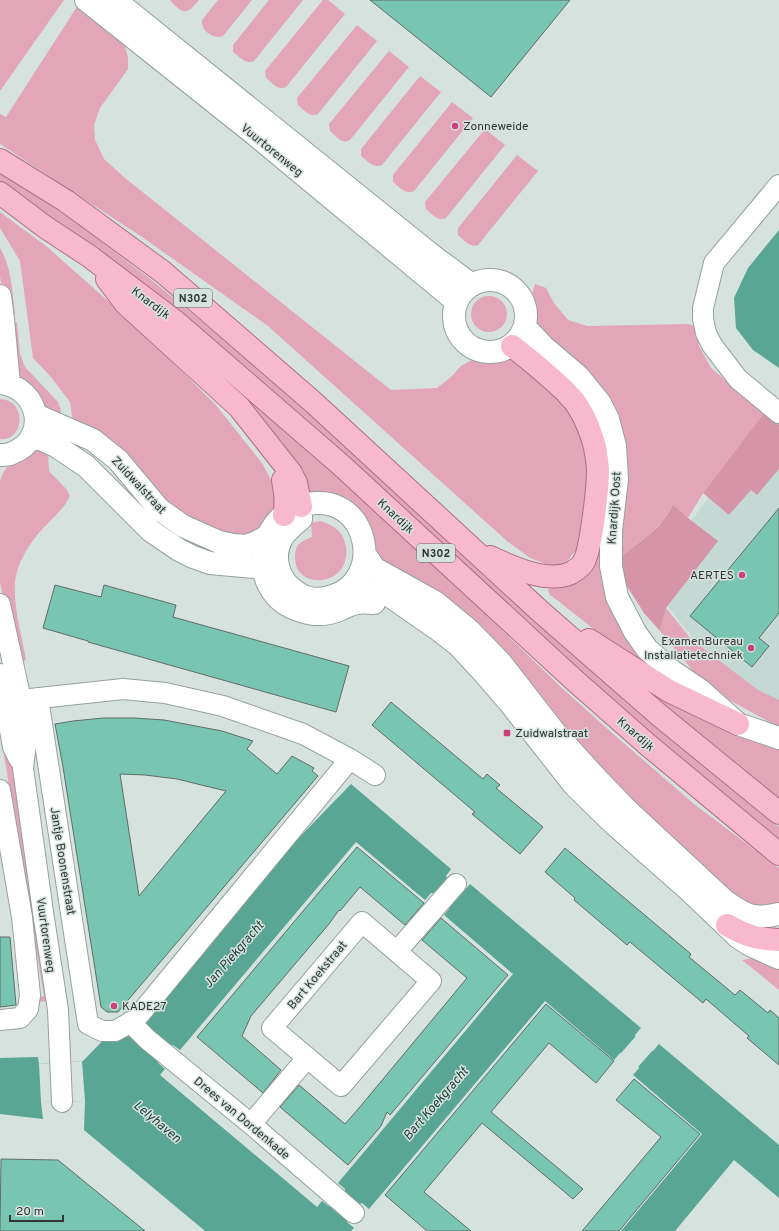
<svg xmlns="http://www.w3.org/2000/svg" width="779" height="1231" font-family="Overpass,sans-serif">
<rect width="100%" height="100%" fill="#d6e2de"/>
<!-- built -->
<path fill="#c4d9d3" d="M 779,403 L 779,711 L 735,691 L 647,580 Z"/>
<!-- green -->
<path fill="#e3a5b8" d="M 0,0 L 64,0 L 0,91 Z
M 170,0 L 199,0 C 187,15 183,15 170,0 Z
M 218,0 L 252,0 L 223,36 C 214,40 200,30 202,20 Z
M 269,0 L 303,0 L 254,61 C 246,65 240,57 233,52 L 233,45 Z
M 323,0 L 328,0 L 345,14 L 286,87 C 278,91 272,83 266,78 L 265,71 Z
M 80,2 L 117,31 L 125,46 L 128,58 L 128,69 L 100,108 L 94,125 L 95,140 L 104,159 L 125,178 L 391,390 L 437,388 L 451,377 L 461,366 L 472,360 L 489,357 L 513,359 L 577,416 L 591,468 L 580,546 L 567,561 L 557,565 L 546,564 L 530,558 L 507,541 L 268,326 L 142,237 L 0,144 L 0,114 L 6,117 Z
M 357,25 L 377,41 L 318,114 C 310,118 304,110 298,105 L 297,98 Z
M 389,51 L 409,67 L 350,140 C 342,145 336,136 330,131 L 329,124 Z
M 420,76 L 441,92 L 382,165 C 373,169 368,161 361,156 L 361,149 Z
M 452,102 L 473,118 L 414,191 C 405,195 399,187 393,182 L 393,175 Z
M 485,129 L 505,145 L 446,218 C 438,222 432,214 426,209 L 425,202 Z
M 517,155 L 538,171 L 478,245 C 470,248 464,240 458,235 L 458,228 Z
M 0,172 L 74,221 L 153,281 L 293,398 L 676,743 L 779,827 L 779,841 L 0,184 Z
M 0,212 L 46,246 L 134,324 L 215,404 L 262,463 L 277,491 L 275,510 L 265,525 L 242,538 L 207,533 L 164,503 L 73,423 L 70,402 L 51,377 L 33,358 L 20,261 L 0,228 Z
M 0,248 C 12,268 12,291 15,314 L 7,314 L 0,277 Z
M 535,284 L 546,288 L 554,303 L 568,320 L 587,326 L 689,324 L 698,328 L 699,346 L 711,368 L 764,413 L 703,493 L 688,518 L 673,504 C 662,528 639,542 619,558 L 621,505 L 537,332 L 531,298 Z
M471 314a18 18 0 1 1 36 0a18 18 0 1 1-36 0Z
M 17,322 L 20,354 L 25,367 L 58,402 L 61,410 L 59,420 L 47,413 L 15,372 L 9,323 Z
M 172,330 L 228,377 L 427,558 L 563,689 L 612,733 L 694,804 L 779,868 L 779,906 L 762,910 L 735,902 L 391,572 L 377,556 L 372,540 L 306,497 Z
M 525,341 C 535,342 551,359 559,366 C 579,384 598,405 606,431 C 615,461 609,494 606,525 C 598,602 627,655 695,692 L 692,697 C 639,669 597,630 550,595 L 548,590 L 551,587 C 564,587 578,585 587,575 C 593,568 596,558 597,549 C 599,535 599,521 601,507 C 602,490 605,472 604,455 C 603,446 597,428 594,420 C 579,388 550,370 525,348 L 523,344 Z
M 0,399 C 28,400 24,442 0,439 Z
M 39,449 L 48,453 L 49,471 L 67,490 L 70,496 C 63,511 49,521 38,534 C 27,547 16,566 15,583 C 13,607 22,636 26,660 L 17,663 L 0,582 L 0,481 C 7,460 19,455 39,449 Z
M 320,521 C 333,525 344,531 346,547 C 351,588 293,591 295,556 C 295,544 302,541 312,537 L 311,523 Z
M 666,608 L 691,639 L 758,690 L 779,700 L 779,727 L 707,688 L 660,631 Z
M 609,661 L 779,745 L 779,798 Z
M 7,726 L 50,1001 L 38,1002 L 37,998 L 44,996 L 0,731 Z
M 754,958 L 779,965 L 779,990 L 742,960 Z"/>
<!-- forest -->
<path fill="#d594a8" d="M 764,413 L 779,425 L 779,469 L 757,495 L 751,490 L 729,515 L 703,493 Z
M 673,504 L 688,518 L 718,541 L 666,608 L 660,631 L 644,613 L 623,580 L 619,558 C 639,542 663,528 673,504 Z"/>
<!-- water -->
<path fill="#58a693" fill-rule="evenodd" d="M 779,230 L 779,368 L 753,350 L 736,328 L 734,298 L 748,268 Z
M 351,784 L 451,869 L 446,876 L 447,878 L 464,891 L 470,884 L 641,1028 L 635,1035 L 636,1038 L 652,1051 L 653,1051 L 659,1044 L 779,1145 L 779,1198 L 734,1160 L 675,1231 L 621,1231 L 702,1134 L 633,1075 L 639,1068 L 638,1066 L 622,1053 L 620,1053 L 614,1060 L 545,1001 L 369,1209 L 362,1203 L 360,1204 L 347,1219 L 347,1222 L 354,1228 L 351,1231 L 205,1231 L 84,1130 L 85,1101 L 41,1102 L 43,1119 L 0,1114 L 0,1058 L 38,1057 L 39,1064 L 83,1061 ZM 356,842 L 425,900 L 431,893 L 433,893 L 449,906 L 449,909 L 444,915 L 513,974 L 338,1183 L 345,1189 L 345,1191 L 331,1207 L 330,1207 L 322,1201 L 317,1207 L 160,1075 L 165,1069 L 158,1063 L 171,1046 L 173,1045 L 180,1050 Z"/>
<!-- pier -->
<path fill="#d6e2de" d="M 636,1036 L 653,1050 L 638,1067 L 621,1053 Z
M 82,1061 L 85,1101 L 41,1102 L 39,1064 Z"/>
<!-- building -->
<path fill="#78c5b1" stroke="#626c69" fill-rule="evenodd" d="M 370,0 L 570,0 L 491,97 Z
M 779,508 L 779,613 L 759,638 L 769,646 L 752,667 L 690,616 Z
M 55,585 L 101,597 L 104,585 L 176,605 L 173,617 L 349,666 L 336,712 L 88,642 L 88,641 L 43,628 Z
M 391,702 L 483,779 L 487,774 L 500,785 L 496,788 L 543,827 L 520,854 L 472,814 L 475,812 L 372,725 Z
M 103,718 L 134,718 L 164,720 L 222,731 L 253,741 L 247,749 L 277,774 L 292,756 L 314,768 L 312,771 L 318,776 L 118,1012 L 107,1012 L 101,1007 L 63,767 L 55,724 L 73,721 ZM 120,774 L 145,775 L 177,779 L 226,791 L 139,896 Z
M 357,847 L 424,903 L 405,925 L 360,887 L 340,911 L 339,910 L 329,924 L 251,1016 L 242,1036 L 281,1070 L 263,1093 L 197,1037 Z
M 565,848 L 691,954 L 689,957 L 735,995 L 740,990 L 768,1013 L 770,1010 L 779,1018 L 779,1065 L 747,1038 L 749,1036 L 706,999 L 703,1003 L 630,942 L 627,945 L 574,900 L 575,898 L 545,872 Z
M 441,918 L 508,975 L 390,1115 L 387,1112 L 381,1126 L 348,1165 L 280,1107 L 299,1085 L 345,1124 L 359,1108 L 467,978 L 422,940 Z
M 0,937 L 10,937 L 16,1005 L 0,1007 Z
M 546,1004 L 614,1061 L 596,1083 L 549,1043 L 491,1112 L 583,1189 L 573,1199 L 482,1123 L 424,1192 L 471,1231 L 427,1231 L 385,1195 Z
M 634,1079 L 700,1134 L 619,1231 L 582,1231 L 661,1137 L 616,1100 Z
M 1,1159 L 58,1160 L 145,1231 L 0,1231 Z"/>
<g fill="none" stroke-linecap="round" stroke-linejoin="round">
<!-- street casing -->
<g stroke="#96a19d" stroke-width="22">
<path id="street" d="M 779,185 L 714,263 L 703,308 L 703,319 L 706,333 L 712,345 L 738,379 L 779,413
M 0,604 L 21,700 L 26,744 L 23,768 L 43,912 L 58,1010 L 62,1102
M 0,674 L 13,747 L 19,759
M 38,698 L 88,1024 L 102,1031 L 115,1031 L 135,1020 L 350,759
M 0,704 L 21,700 L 123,689 L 165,693 L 223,706 L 303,734 L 350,759 L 375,775
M 0,790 L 22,917 L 30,995 L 28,1009 L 20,1018 L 0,1020
M 362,922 L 431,981 L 341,1086 L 272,1028 Z
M 397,951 L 456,884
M 130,1022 L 147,1039 L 251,1124 L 354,1213
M 251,1124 L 307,1058"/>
</g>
<!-- secondary casing -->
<g stroke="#96a19d" stroke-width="24">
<path id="secondary" d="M 86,0 L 253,133 L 457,302
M 115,0 L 433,256 L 472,285
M454 316a36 36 0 1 1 72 0a36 36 0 1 1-72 0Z
M 0,296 L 3,319 L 9,384
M 525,327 L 544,347 L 578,376 L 600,403 L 608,419 L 615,446 L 617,479 L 611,531 L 611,566 L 617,597 L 635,632 L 647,649 L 672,671 L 700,690 L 738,724 L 779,738
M 0,383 C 40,387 50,439 12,453 C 9,455 4,455 0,455
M 36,415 L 93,440 L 118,460 L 159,509 L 183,526 L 219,542 L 233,545 L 246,546 L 257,542 L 268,536
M 32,435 L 56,446 L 86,466 L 151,531 L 179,550 L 193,557 L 210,563 L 264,568 L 276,573
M 301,506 L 301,519 C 294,525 287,530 282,538 C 271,558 279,582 298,593 C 308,600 321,600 333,596 C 384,579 369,500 316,503 C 255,506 242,594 301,611 C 313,615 327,615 339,610 C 346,607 352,603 359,603 C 364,602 369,603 374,603
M 365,554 L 374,568 L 435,602 L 469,630 L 501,663 L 557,735 L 599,781 L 625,808 L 725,901 C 746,916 754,920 779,914
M 343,592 L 363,588 L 387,594 L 440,631 L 458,645 L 484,673 L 509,702 L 574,785 L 614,824 L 691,892 L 738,937 L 750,945 L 779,958"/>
</g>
<!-- primary casing -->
<g stroke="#af6d84" stroke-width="24">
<path id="primary" d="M 0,160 L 66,201 L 163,272 L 313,402 L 541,612 L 659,715 L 779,813
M 0,193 L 45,227 L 89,256 L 176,322 L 341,465 L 573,679 L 648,745 L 779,854
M 107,279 L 126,304 L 239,407 L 291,473 L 296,483 L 301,506
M 283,480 C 285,492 287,502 284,515
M 490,557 C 512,567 547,584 571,573 C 574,571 581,567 583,563 C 591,552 598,487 598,471 C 598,463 596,454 595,447 C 591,432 585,417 577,405 C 574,400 569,396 565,391 C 548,375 530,360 512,346
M 589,640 L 669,691 L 738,724
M 727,925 C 747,936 756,939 779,940"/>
</g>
<!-- street -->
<use href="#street" stroke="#fff" stroke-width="20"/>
<!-- secondary -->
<use href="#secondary" stroke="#fff" stroke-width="22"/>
<!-- primary -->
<use href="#primary" stroke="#f8b9cf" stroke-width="22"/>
</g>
<!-- markers -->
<g fill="#cb417b" stroke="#d6e2de" stroke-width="1.5">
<circle cx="455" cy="126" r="4"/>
<circle cx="742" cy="575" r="4"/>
<circle cx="751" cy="648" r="4"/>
<rect x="503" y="729" width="8" height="8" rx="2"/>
<circle cx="114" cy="1006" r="4"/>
</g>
<g text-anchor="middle" stroke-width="3" stroke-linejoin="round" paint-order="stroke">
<!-- shield labels -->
<g fill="#d6e2de" stroke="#626a67" stroke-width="1">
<rect x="174" y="289" width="38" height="18" rx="3"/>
<rect x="417" y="544" width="38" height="18" rx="3"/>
</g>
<g font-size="11" font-weight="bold" fill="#313634">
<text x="193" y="302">N302</text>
<text x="436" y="557">N302</text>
</g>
<!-- poi labels -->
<g font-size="12" fill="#313634" stroke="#d6e2de" text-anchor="start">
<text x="463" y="130">Zonneweide</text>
<text x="734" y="579" text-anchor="end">AERTES</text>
<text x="743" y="645" text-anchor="end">ExamenBureau<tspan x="743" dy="14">Installatietechniek</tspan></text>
<text x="515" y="737">Zuidwalstraat</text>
<text x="122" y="1010">KADE27</text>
</g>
<!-- street labels -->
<g font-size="12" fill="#313634" stroke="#d6e2de">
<text transform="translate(272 150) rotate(39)" y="4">Vuurtorenweg</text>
<text transform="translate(151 303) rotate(37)" y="4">Knardijk</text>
<text transform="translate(139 485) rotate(47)" y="4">Zuidwalstraat</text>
<text transform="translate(614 508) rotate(-86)" y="4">Knardijk Oost</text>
<text transform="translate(396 516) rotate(43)" y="4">Knardijk</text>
<text transform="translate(636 734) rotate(41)" y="4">Knardijk</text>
<text transform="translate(63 861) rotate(81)" y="4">Jantje Boonenstraat</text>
<text transform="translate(46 935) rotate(82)" y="4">Vuurtorenweg</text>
<text transform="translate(317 975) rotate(-50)" y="4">Bart Koekstraat</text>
<text transform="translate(242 1118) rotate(40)" y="4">Drees van Dordenkade</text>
</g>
<!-- water labels -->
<g font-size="13" font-style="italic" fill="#183c34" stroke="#d6e2de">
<text transform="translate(233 954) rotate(-49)" y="5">Jan Piekgracht</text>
<text transform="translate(435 1103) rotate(-49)" y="5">Bart Koekgracht</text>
<text transform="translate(158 1121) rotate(40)" y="5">Lelyhaven</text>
</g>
</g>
<!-- scale -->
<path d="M10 1215v6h53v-6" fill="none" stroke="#313634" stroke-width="2"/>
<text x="16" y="1215" font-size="12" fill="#313634" stroke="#d6e2de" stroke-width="3" paint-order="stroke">20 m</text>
</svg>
